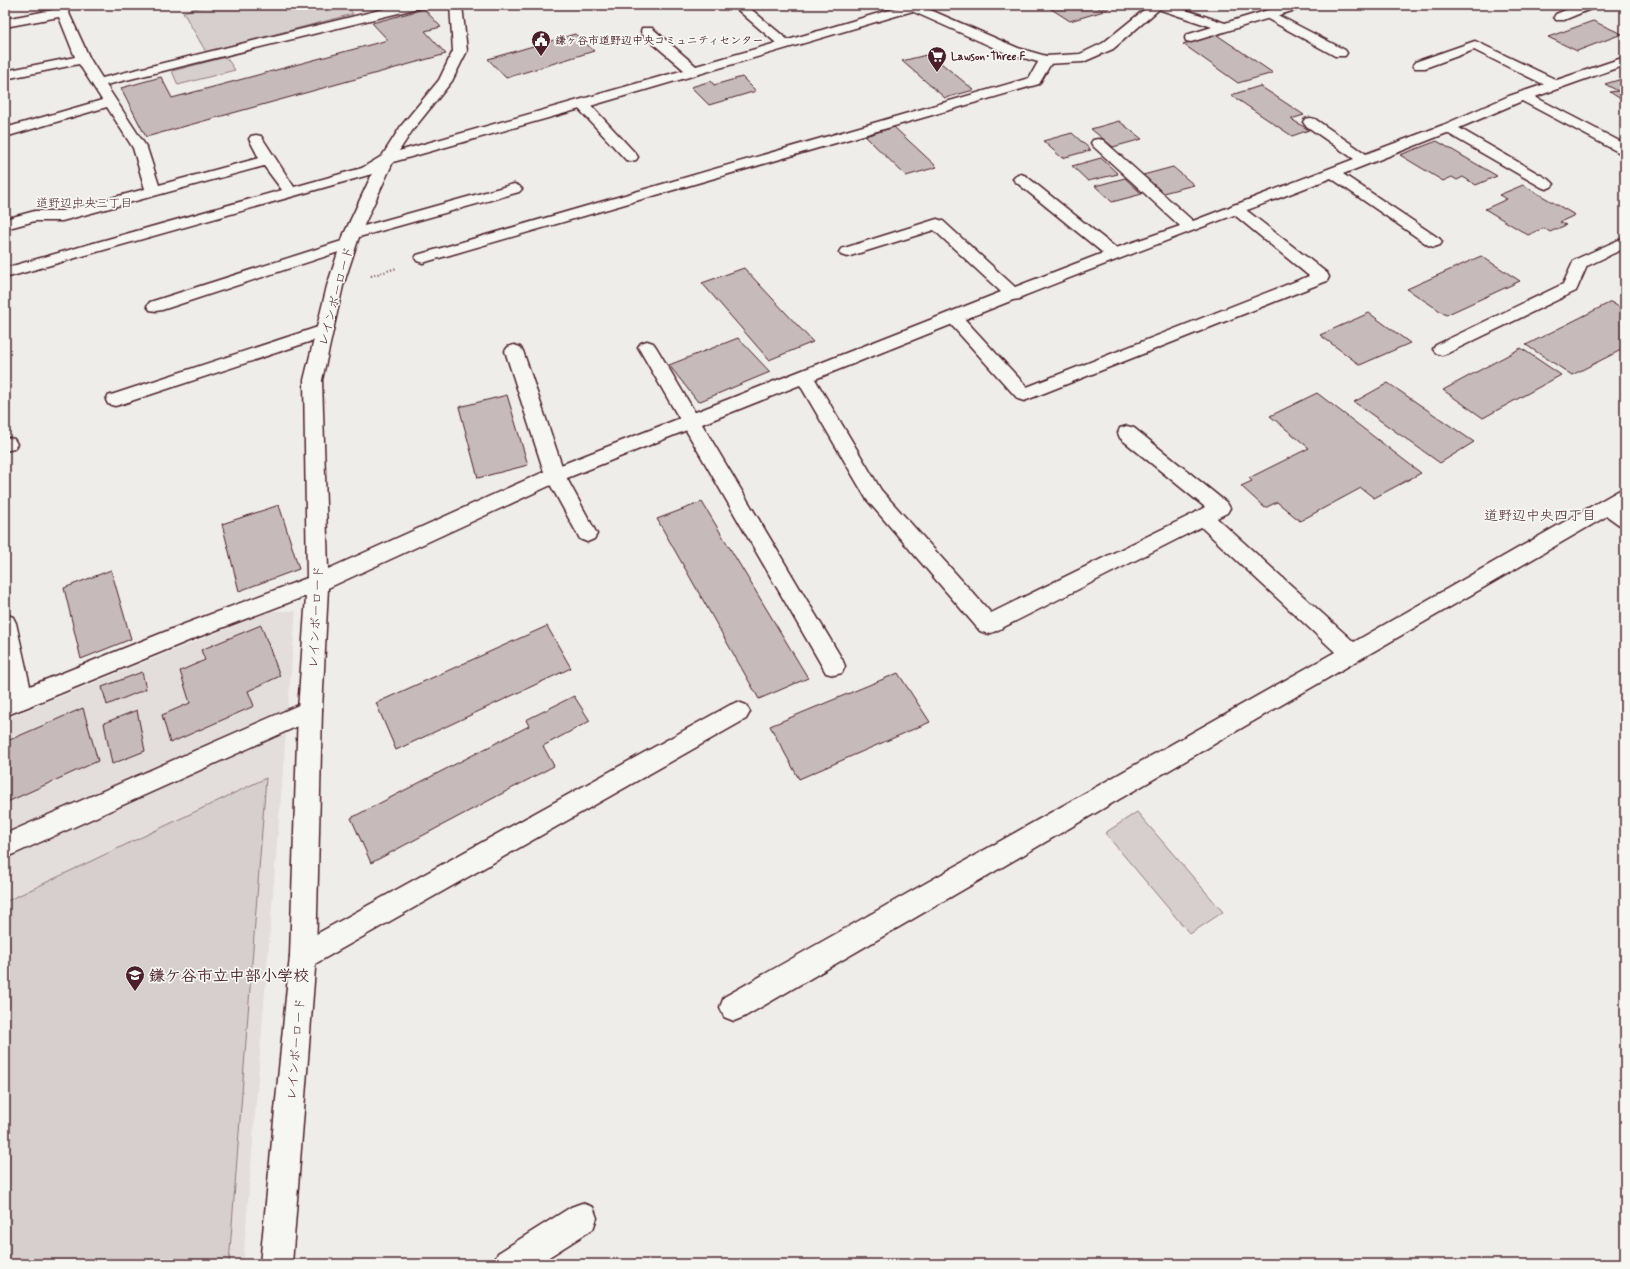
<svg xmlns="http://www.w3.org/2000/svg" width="1630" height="1269" font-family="Mynerve,'Klee One',sans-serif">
<rect width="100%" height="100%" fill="#efedea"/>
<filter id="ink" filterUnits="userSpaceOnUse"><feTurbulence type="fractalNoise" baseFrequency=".025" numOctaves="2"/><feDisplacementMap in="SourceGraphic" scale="8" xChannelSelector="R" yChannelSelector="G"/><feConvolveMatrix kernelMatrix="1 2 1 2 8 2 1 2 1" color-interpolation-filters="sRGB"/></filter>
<g filter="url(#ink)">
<!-- built -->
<path fill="#e3dedc" d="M 271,611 L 296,611 L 243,1264 L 5,1264 L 5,719 Z"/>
<!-- green -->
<path fill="#d7cfce" stroke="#90777c" d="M 208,5 L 347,5 L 353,14 L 206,52 L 183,12 Z
M 226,57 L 235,70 L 178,85 L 172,71 Z
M 266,778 L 229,1264 L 5,1264 L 5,902 Z
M 1137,812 L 1223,912 L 1190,934 L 1105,833 Z"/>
<!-- building -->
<path fill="#c6babb" stroke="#4a1f2b" d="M 1045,5 L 1094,5 L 1104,11 L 1070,21 Z
M 1098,5 L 1112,5 L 1106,10 Z
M 424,9 L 441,27 L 425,31 L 446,54 L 146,137 L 121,88 L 161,77 L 172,98 L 388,40 L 372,23 Z
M 1593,21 L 1622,34 L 1577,51 L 1548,37 Z
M 575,34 L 594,51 L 506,78 L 488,59 Z
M 1217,35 L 1273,73 L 1238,83 L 1183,44 Z
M 930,54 L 974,90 L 945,98 L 902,61 Z
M 742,77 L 756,91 L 709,105 L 691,87 L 711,81 L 714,85 Z
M 1625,78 L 1625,102 L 1610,92 L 1618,91 L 1605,84 Z
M 1260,86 L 1304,115 L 1291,119 L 1309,130 L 1292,136 L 1231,95 Z
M 1119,121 L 1142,139 L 1113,147 L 1091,129 Z
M 894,127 L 937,167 L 906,176 L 865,136 Z
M 1072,133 L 1091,150 L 1062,158 L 1043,141 Z
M 1437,141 L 1497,176 L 1476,185 L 1463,177 L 1457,180 L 1452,177 L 1443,181 L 1400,155 Z
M 1101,158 L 1118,174 L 1088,181 L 1072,166 Z
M 1173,167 L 1194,185 L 1163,193 L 1143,175 Z
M 1125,178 L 1142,194 L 1112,202 L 1095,186 Z
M 1523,185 L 1575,215 L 1560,222 L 1566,225 L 1550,232 L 1544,228 L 1528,235 L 1485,209 L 1507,199 L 1499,195 Z
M 1481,256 L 1520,281 L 1446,315 L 1407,289 Z
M 744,268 L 813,342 L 769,360 L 702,283 Z
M 1611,302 L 1625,311 L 1625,348 L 1572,375 L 1526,345 Z
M 1369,313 L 1410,343 L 1360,365 L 1320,335 Z
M 738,338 L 770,372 L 698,402 L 669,365 Z
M 1521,348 L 1561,375 L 1483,418 L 1443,390 Z
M 1388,383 L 1474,442 L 1440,463 L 1354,402 Z
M 1317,393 L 1421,473 L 1374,498 L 1361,488 L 1300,521 L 1277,502 L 1265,508 L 1241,486 L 1252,481 L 1249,478 L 1309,448 L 1270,416 Z
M 507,395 L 528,465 L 478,478 L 459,407 Z
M 702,502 L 808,678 L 759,699 L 657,519 Z
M 279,505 L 299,569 L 239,591 L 222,524 Z
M 111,570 L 131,639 L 81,659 L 64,588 Z
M 261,625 L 280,676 L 248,691 L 254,706 L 170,743 L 162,715 L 190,703 L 180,671 L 205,660 L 201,650 Z
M 547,626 L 571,668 L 396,750 L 376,703 Z
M 142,672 L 146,689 L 107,705 L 102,687 Z
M 898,673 L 930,722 L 799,779 L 770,726 Z
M 574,696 L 590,721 L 543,746 L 554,766 L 371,863 L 351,818 L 529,726 L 526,720 Z
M 83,708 L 98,761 L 5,803 L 5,742 Z
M 137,710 L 145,751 L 112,764 L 104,723 Z"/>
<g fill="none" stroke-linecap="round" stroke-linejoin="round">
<!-- service casing -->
<g stroke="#4a1f2b" stroke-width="3">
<path id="service" d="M 1268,10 L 1345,50 L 1347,53 L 1345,56 L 1335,56 L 1264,17 L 1262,14 L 1264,11 Z
M 1475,41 L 1561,82 L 1563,85 L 1561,88 L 1551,88 L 1474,50 L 1425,68 L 1415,68 L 1413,65 L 1415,62 Z
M 1046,56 L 1051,57 L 1053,60 L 1039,84 L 429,261 L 423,263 L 417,261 L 415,258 L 417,255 L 1029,78 L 1041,57 Z
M 582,100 L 587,101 L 636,154 L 638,157 L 636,160 L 631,161 L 626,160 L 577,107 L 575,104 L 577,101 Z
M 514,184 L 519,186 L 522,189 L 519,192 L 352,239 L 346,237 L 344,234 L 346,231 Z
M 1236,204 L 1241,206 L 1327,273 L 1329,277 L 1327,281 L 1024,401 L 1018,399 L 945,318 L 948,314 L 954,313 L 960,314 L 1027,387 L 1309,276 L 1231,212 L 1228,209 L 1231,206 Z
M 348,239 L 354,241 L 356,244 L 354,247 L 162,310 L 156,311 L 150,310 L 147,306 L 150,302 Z
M 324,325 L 330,327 L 333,331 L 330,335 L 122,404 L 115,406 L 108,404 L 106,400 L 108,396 Z
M 647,341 L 653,343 L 656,347 L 842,659 L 845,666 L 842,673 L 834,675 L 826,673 L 638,347 L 641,343 Z
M 514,345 L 520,347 L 523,351 L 565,475 L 597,534 L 594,539 L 587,542 L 580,539 L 545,475 L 505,351 L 508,347 Z
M 1127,426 L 1134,428 L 1227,503 L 1230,508 L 1227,513 L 1203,525 L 1196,522 L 1193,517 L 1196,512 L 1205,507 L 1120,438 L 1118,433 L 1120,428 Z
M 5,437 L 14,439 L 17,444 L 14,449 L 5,451 Z
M 5,614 L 13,617 L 16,623 L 33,699 L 30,706 L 22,709 L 14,706 C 0,678 5,644 5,614 Z
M 310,700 L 318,703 L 322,710 L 318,717 L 5,858 L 5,834 Z
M 738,702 L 746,705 L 750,712 L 746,719 L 313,965 L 303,969 L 293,965 L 290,956 L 293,947 L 730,705 Z
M 582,1203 L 593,1207 L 597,1218 L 593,1229 L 538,1264 L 493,1264 L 498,1253 L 571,1207 Z"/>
</g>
<!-- minor casing -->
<g stroke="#4a1f2b" stroke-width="3">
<path id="minor" d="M 400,5 L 421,5 L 419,8 L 106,85 L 147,148 L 159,185 L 259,158 L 249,139 L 251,136 L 256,135 L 261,136 L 294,187 L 362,168 L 382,156 L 401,126 L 439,80 L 453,51 L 450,5 L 462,5 L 467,51 L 452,81 L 412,131 L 399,151 L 684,70 L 642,34 L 641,31 L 642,28 L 652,28 L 696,66 L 776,43 L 732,5 L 746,5 L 788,40 L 906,5 L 925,5 L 923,8 L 587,107 L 393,162 L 360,234 L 343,286 L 322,380 L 328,569 L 548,470 L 1001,292 L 934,230 L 847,257 L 841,255 L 839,252 L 841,249 L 937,219 L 943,221 L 1015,287 L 1103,253 L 1016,182 L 1013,179 L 1016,176 L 1021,174 L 1026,176 L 1116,248 L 1180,226 L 1093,146 L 1091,143 L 1093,140 L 1098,139 L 1103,140 L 1193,221 L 1354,159 L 1305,125 L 1303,122 L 1305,119 L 1310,118 L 1315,119 L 1366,154 L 1443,125 L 1509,96 L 1625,57 L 1625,65 L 1535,97 L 1625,144 L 1625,154 L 1620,153 L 1522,101 L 1459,128 L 1551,181 L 1554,184 L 1551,187 L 1546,189 L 1541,187 L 1447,133 L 1343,174 L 1440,239 L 1442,242 L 1440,245 L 1434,247 L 1428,245 L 1331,178 C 1228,218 1124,256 1021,297 L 1020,299 L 1013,300 L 815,379 L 881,490 L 991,613 L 1203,509 L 1210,512 L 1354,642 L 1618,491 L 1625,489 L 1625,505 L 1623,507 L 1625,508 L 1625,527 L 1618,524 L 1607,516 L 744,1017 L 734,1021 L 724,1017 L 720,1007 L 724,997 L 1335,652 L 1201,527 L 996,631 L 988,634 L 980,631 L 867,500 L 800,385 L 562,480 L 328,588 L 322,710 L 316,956 L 292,1264 L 260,1264 L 290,956 L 298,710 L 306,596 L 198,637 L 5,716 L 5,696 L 182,625 L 307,578 L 304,380 L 327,286 L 344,234 L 372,174 L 5,278 L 5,268 L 282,190 L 264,166 L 62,221 L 35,221 L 5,229 L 5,219 L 35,211 L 62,211 L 145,189 L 133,148 L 107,107 L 5,137 L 5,128 L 102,100 L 79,64 L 5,79 L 5,71 L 75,57 L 59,17 L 5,27 L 5,19 L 63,8 L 67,9 L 90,59 L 102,78 Z
M 1153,5 L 1171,5 L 1225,23 L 1285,5 L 1304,5 L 1302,8 L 1191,42 L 1186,41 L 1185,38 L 1186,35 L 1212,27 L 1155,8 Z
M 1578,5 L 1595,5 L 1593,8 L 1564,20 L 1556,20 L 1554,17 L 1556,14 Z
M 1625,237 L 1625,248 L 1587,266 L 1576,291 L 1448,353 L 1442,355 L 1436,353 L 1433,349 L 1436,345 L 1563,284 L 1574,260 Z"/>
</g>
<!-- tertiary casing -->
<g stroke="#4a1f2b" stroke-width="3">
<path id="tertiary" d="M 903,5 L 919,5 L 1018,48 L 1046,56 L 1080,54 L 1103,43 L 1150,5 L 1164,5 L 1113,49 L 1083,62 L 1046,64 L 1008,54 L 905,8 Z"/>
</g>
<!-- path -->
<path stroke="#4a1f2b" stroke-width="2" stroke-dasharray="1 2.5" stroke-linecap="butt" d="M 371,276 L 397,268"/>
<!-- service -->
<use href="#service" fill="#f6f6f2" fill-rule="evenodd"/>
<!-- minor -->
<use href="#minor" fill="#f6f6f2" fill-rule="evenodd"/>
<!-- tertiary -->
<use href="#tertiary" fill="#f6f6f2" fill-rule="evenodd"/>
</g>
</g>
<!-- icons -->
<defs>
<g id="civic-pin" transform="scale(1)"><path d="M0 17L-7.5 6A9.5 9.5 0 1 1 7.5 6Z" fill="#4a1f2b" stroke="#f6f6f2"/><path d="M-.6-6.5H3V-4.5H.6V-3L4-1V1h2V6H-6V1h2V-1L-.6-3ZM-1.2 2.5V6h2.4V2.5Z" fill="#fff"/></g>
<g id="supermarket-pin" transform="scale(1)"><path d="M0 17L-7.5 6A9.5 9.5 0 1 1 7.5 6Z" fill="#4a1f2b" stroke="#f6f6f2"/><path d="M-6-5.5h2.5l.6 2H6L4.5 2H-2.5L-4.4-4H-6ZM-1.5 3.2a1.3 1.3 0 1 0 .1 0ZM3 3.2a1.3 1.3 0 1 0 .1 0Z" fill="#fff"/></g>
<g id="school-pin" transform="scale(1)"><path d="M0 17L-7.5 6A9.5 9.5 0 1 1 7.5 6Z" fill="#4a1f2b" stroke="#f6f6f2"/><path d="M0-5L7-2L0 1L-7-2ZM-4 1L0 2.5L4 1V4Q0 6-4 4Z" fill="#fff"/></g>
</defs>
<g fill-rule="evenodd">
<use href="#civic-pin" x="541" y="40"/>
<use href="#supermarket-pin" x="937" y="56"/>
<use href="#school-pin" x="135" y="975"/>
</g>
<g text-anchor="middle" stroke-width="3.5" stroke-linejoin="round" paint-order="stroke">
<!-- far-poi labels -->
<g font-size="11" font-weight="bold" fill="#4a1f2b" stroke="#f6f6f2" text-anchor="start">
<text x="555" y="44">鎌ヶ谷市道野辺中央コミュニティセンター</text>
<text x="951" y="60">Lawson･Three F</text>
</g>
<!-- far-neighbourhood labels -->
<g font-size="12" fill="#4a1f2b" stroke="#f6f6f2">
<text x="84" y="207">道野辺中央三丁目</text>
</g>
<!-- street labels -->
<g font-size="13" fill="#4a1f2b" stroke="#f6f6f2">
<text transform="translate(335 296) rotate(-75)" y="5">レインボーロード</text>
<text transform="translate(315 617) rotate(-87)" y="5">レインボーロード</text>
<text transform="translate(295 1049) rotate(-85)" y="5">レインボーロード</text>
</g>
<!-- neighbourhood labels -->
<g font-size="14" fill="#4a1f2b" stroke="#f6f6f2">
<text x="1540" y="520">道野辺中央四丁目</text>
</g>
<!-- near-poi labels -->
<g font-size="16" font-weight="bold" fill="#4a1f2b" stroke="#f6f6f2" text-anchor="start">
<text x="149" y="981">鎌ケ谷市立中部小学校</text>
</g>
</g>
<!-- margin -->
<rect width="1630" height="1269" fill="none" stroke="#f6f6f2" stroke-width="20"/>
<rect x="10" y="10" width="1610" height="1249" fill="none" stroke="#4a1f2b" stroke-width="1.5" filter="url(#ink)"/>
</svg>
